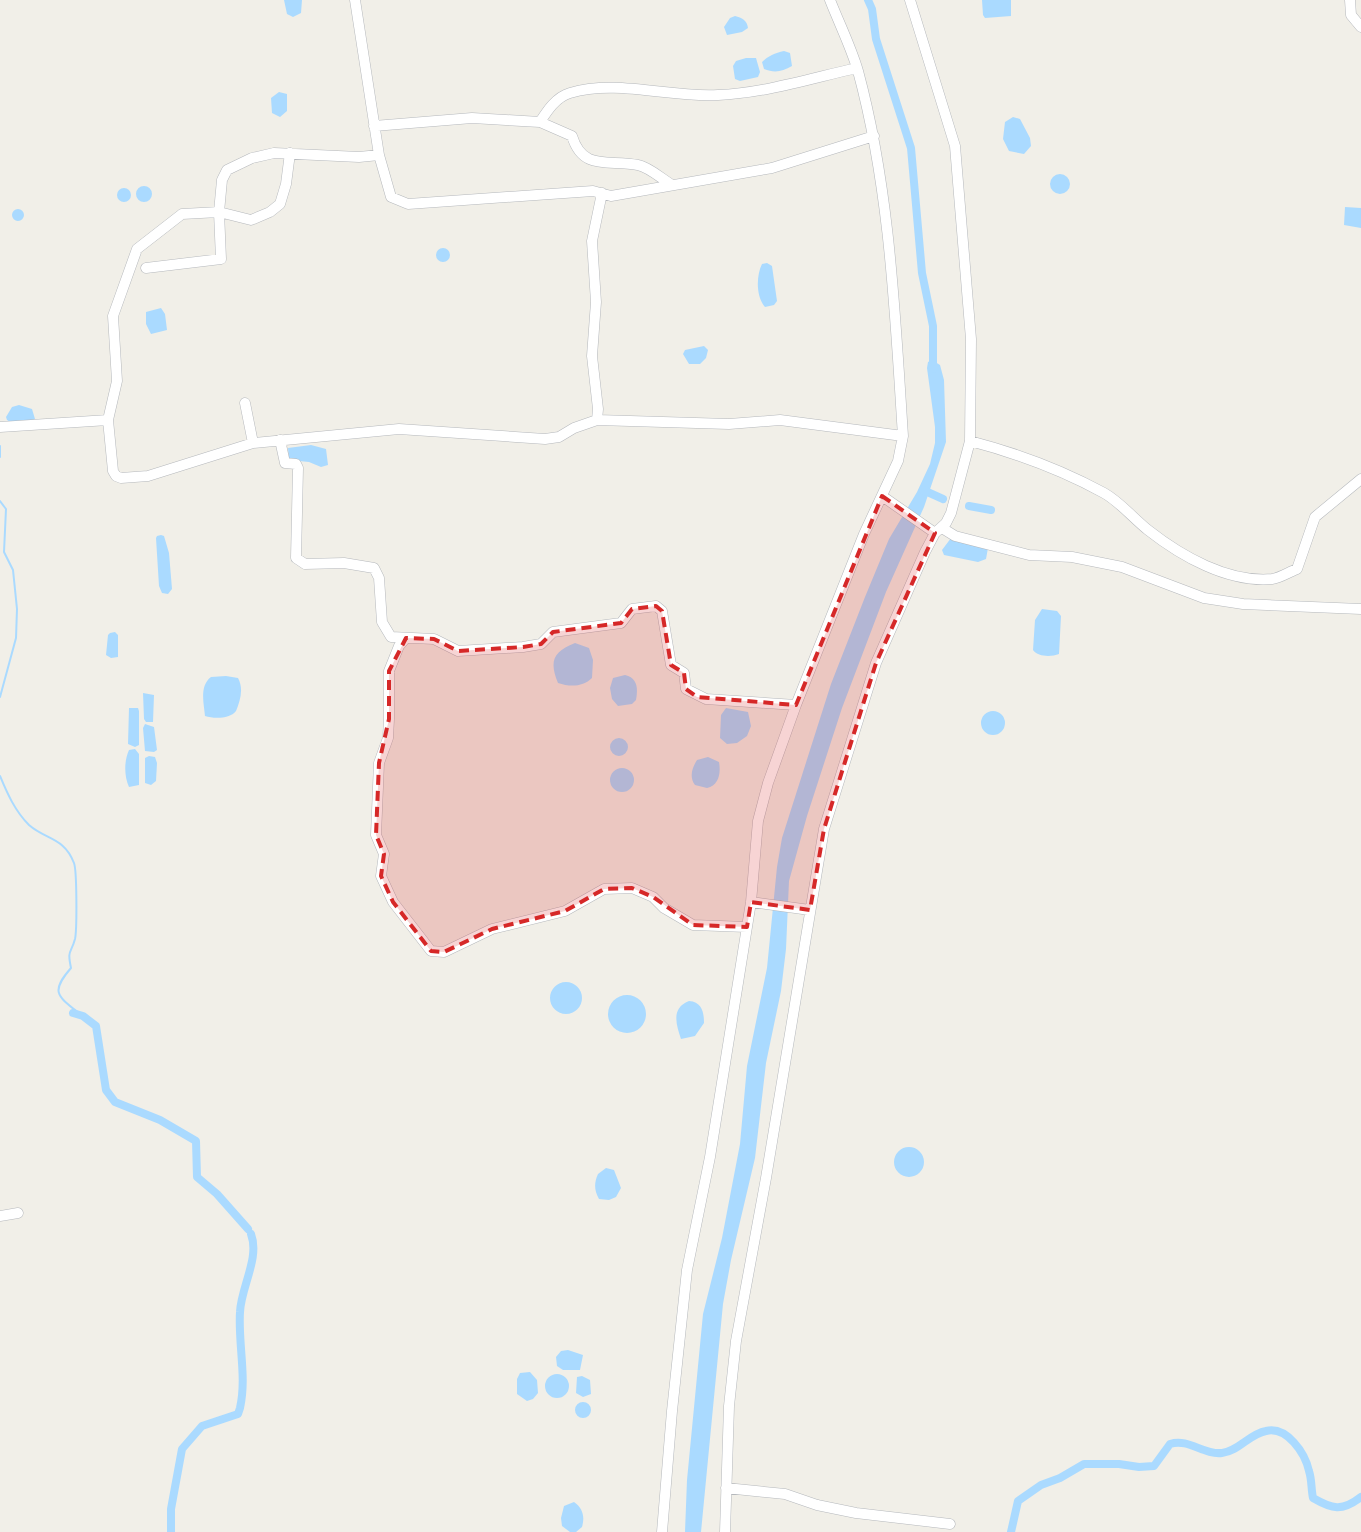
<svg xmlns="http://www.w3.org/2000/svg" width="1361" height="1532" font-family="'Source Sans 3',sans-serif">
<rect width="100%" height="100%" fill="#f1efe8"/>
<!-- water -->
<path fill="#aadaff" d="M 302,0 L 301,13 L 293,17 L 287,14 L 284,0 Z
M 982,0 L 1011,0 L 1011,16 L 985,18 L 983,15 Z
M 735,16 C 742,18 747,20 748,28 L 742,32 L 727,35 L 724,27 L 730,18 Z
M 784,51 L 790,53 L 792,66 C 782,72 774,73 764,69 L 762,62 C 768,56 775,53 784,51 Z
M 746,58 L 756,58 L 760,72 L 758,77 L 740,81 L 735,79 L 733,66 L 736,61 Z
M 279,92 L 287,94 L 287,111 L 280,117 L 272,113 L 271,98 Z
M 1013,117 L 1020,119 L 1030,138 L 1031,146 L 1024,154 L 1009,151 L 1003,139 L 1005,122 Z
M1050 184a10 10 0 1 1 20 0a10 10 0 1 1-20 0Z
M136 194a8 8 0 1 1 16 0a8 8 0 1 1-16 0Z
M117 195a7 7 0 1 1 14 0a7 7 0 1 1-14 0Z
M 1345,207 L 1361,208 L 1361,228 L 1344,225 Z
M12 215a6 6 0 1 1 12 0a6 6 0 1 1-12 0Z
M436 255a7 7 0 1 1 14 0a7 7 0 1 1-14 0Z
M 767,263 L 772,266 L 777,301 L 774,305 L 765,307 C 756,297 756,276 762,264 Z
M 161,308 L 165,314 L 167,330 L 151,334 L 146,324 L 146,312 Z
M 704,346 L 708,350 L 706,358 L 700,364 L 689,364 L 683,354 L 685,350 Z
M 932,360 L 940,365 L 944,380 L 946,442 L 924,507 L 886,592 L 842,708 L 807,816 L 789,881 L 786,949 L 781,991 L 766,1063 L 755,1158 L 731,1260 L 723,1304 L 701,1532 L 685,1532 L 687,1480 L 703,1314 L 722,1238 L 740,1144 L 747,1066 L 767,968 L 777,867 L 782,838 L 831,684 L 865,597 L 889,539 L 917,492 L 930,464 L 935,443 L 935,427 L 927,368 L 928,362 Z
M 19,405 L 32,409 L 35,419 C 29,424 13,425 7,420 L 6,417 L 12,407 Z
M 311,445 L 326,449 L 328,465 L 321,467 L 309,462 L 289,460 L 288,448 Z
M 161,535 L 164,536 L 169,553 L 172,589 L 168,594 L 162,593 L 159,586 L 156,538 L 157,536 Z
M 951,538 L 988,548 L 986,559 L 978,562 L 944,555 L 942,550 Z
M 1042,609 L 1057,611 L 1061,616 L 1059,654 C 1051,657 1038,657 1033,650 L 1035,620 Z
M 115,632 L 118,635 L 118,657 L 111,658 L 106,655 L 108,635 L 110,633 Z
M 575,643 L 589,648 L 593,660 L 592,678 C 583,687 570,687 558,683 C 549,661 553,652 575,643 Z
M 625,675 C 638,678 638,689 636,700 L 632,704 L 618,706 L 612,699 L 610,688 L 613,678 Z
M 226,676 L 238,678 C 244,689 240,701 236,711 C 230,719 214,719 205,716 C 204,704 199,686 211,677 Z
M 143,693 L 154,695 L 153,722 L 146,722 L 144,719 Z
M 129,708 L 138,708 L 139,711 L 139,745 L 135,747 L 128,744 Z
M 726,708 L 748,712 L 751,726 L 747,736 L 737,743 L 727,744 L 720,738 L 721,715 Z
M981 723a12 12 0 1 1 24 0a12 12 0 1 1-24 0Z
M 145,724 L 154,727 L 157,750 L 154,752 L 145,751 L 143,728 Z
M610 747a9 9 0 1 1 18 0a9 9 0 1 1-18 0Z
M 135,749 L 139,754 L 139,785 L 129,787 C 124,776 124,761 129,750 Z
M 149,756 L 155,757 L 157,763 L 156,781 L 151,785 L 145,783 L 145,758 Z
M 708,757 L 719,762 C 721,773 719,785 707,788 L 695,785 C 689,777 692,768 697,760 Z
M610 780a12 12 0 1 1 24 0a12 12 0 1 1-24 0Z
M550 998a16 16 0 1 1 32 0a16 16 0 1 1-32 0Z
M608 1014a19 19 0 1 1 38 0a19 19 0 1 1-38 0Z
M 689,1001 C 702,1002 704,1012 704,1023 L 695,1036 L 681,1039 C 676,1024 671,1008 689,1001 Z
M894 1162a15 15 0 1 1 30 0a15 15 0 1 1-30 0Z
M 606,1168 L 614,1170 L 621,1188 L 616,1197 L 609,1200 L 599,1199 C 594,1190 594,1183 598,1174 Z
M 568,1350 L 583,1355 L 580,1370 L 563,1370 L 557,1366 L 556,1357 L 561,1351 Z
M 530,1372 L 537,1380 L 538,1393 L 533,1399 L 527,1401 L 517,1394 L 517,1379 L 520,1373 Z
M545 1386a12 12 0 1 1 24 0a12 12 0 1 1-24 0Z
M 582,1376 L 590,1380 L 591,1394 L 583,1397 L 576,1393 L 577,1377 Z
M575 1410a8 8 0 1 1 16 0a8 8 0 1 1-16 0Z
M 574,1502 C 583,1508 585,1517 582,1527 L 576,1532 L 570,1532 L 562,1526 L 561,1518 L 564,1506 Z"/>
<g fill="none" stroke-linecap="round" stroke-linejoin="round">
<!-- stream -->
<path stroke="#aadaff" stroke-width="2" d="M 0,446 L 0,457
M 0,501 L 6,509 L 4,552 L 13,570 L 17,609 L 16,638 L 0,697
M 0,776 C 7,793 15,811 29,825 C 46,840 64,837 74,863 C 77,871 77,930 75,939 C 71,954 67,949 71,968 C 50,992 57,996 80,1014"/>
<!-- canal -->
<path stroke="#aadaff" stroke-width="8" d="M 868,0 L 872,9 L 876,39 L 911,148 L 922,273 L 933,326 L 933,369
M 923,490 L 943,499
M 969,506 L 991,510
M 73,1013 L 83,1016 L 96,1026 L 106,1090 L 115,1102 L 160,1120 L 196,1141 L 197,1177 L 217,1194 L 248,1229
M 171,1532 L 171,1509 L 182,1449 L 202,1426 L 238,1414 L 240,1408 C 247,1377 238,1344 240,1312 C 241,1287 260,1258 251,1234
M 1011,1532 L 1018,1501 L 1041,1485 L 1060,1478 L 1084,1464 L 1119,1464 L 1139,1467 L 1154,1466 L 1170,1444 C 1189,1438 1203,1455 1222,1453 C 1239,1451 1249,1434 1266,1431 C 1287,1426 1305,1453 1309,1471 C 1312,1480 1311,1489 1313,1498 C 1332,1509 1342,1512 1361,1497"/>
<!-- minor casing -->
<g stroke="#b5b8bc" stroke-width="11">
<path id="minor" d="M 355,0 L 379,155 L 391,197 L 408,204 L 593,191 L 611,196 L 772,168 L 874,136
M 1350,0 L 1351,15 L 1361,27
M 540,122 C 547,111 556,97 570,93 C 617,79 670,98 718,95 C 765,93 812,78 857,68
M 374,126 L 472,118 L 540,122 L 572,136 C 583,172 609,159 638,165 C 649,167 662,179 672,185
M 379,155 L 359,157 L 274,153 L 252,158 L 227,170 L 222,180 L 219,212 L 182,214 L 137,249 L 113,316 L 117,381 L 108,420 L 113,471 L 116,476 L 121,478 L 148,476 L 253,443 L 399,429 L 545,439 L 559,437 L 574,428 L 597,420 L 729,424 L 780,420 L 903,436
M 146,268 L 221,259 L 219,212 L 251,220 L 270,212 L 280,204 L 286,184 L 290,153
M 245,403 L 253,443
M 597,420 L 598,409 L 592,356 L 596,302 L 592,241 L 602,193
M 0,427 L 108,420
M 280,440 L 285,463 L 296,464 L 298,468 L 296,558 L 305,564 L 344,563 L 374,568 L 379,578 L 382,622 L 391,637 L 434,639 L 458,651 L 523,647 L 541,644 L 553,632 L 621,623 L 632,609 L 656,606 L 662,611 L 671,665 L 684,673 L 686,689 L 706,699 L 796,705
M 970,441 C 1016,453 1062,470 1104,493 C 1120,502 1133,518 1148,530 C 1181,556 1228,583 1272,579 C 1280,578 1289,572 1297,569 L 1315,517 L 1361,479
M 882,496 L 935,533
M 942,528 L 955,536 L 1029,555 L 1072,557 L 1122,567 L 1204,598 L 1243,604 L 1361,609
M 406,638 L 399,646 L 389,671 L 389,719 L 388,738 L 379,763 L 376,835 L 384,854 L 381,876 L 393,902 L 431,951 L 444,952 L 492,929 L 565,911 L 604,889 L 632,888 L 653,897 L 664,908 L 693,925 L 747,927
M 751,902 L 810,910
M 0,1216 L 18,1213
M 726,1488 L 785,1494 L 817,1505 L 856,1513 L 950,1524
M 662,1532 L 672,1411 L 687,1270 L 710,1157 L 751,902 L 758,821 L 768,783 L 796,705 L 864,534 L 898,461 L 903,436 C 895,314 890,189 858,71 C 851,47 839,23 830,0
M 725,1532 L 729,1406 L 736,1341 L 766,1178 L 824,829 L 876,663 L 925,552 L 935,533 L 946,523 L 951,513 L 970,441 L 971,339 L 955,146 L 910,0"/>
</g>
<!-- minor -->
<use href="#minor" stroke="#fff" stroke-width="10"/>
</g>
<!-- marked area -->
<path fill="#d62828" fill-opacity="0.2" stroke="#d62828" stroke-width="4" stroke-dasharray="10 6" stroke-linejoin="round" d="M 882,496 L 935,533 L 876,663 L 824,829 L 810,910 L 751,902 L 747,927 L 693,925 L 653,897 L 632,888 L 604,889 L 565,911 L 492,929 L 444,952 L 431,951 L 393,902 L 381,876 L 384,854 L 376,835 L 379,763 L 389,719 L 389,671 L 406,638 L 434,639 L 458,651 L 523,647 L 541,644 L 553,632 L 621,623 L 632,609 L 656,606 L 662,611 L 671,665 L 684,673 L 686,689 L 697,697 L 796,705 Z"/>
</svg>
